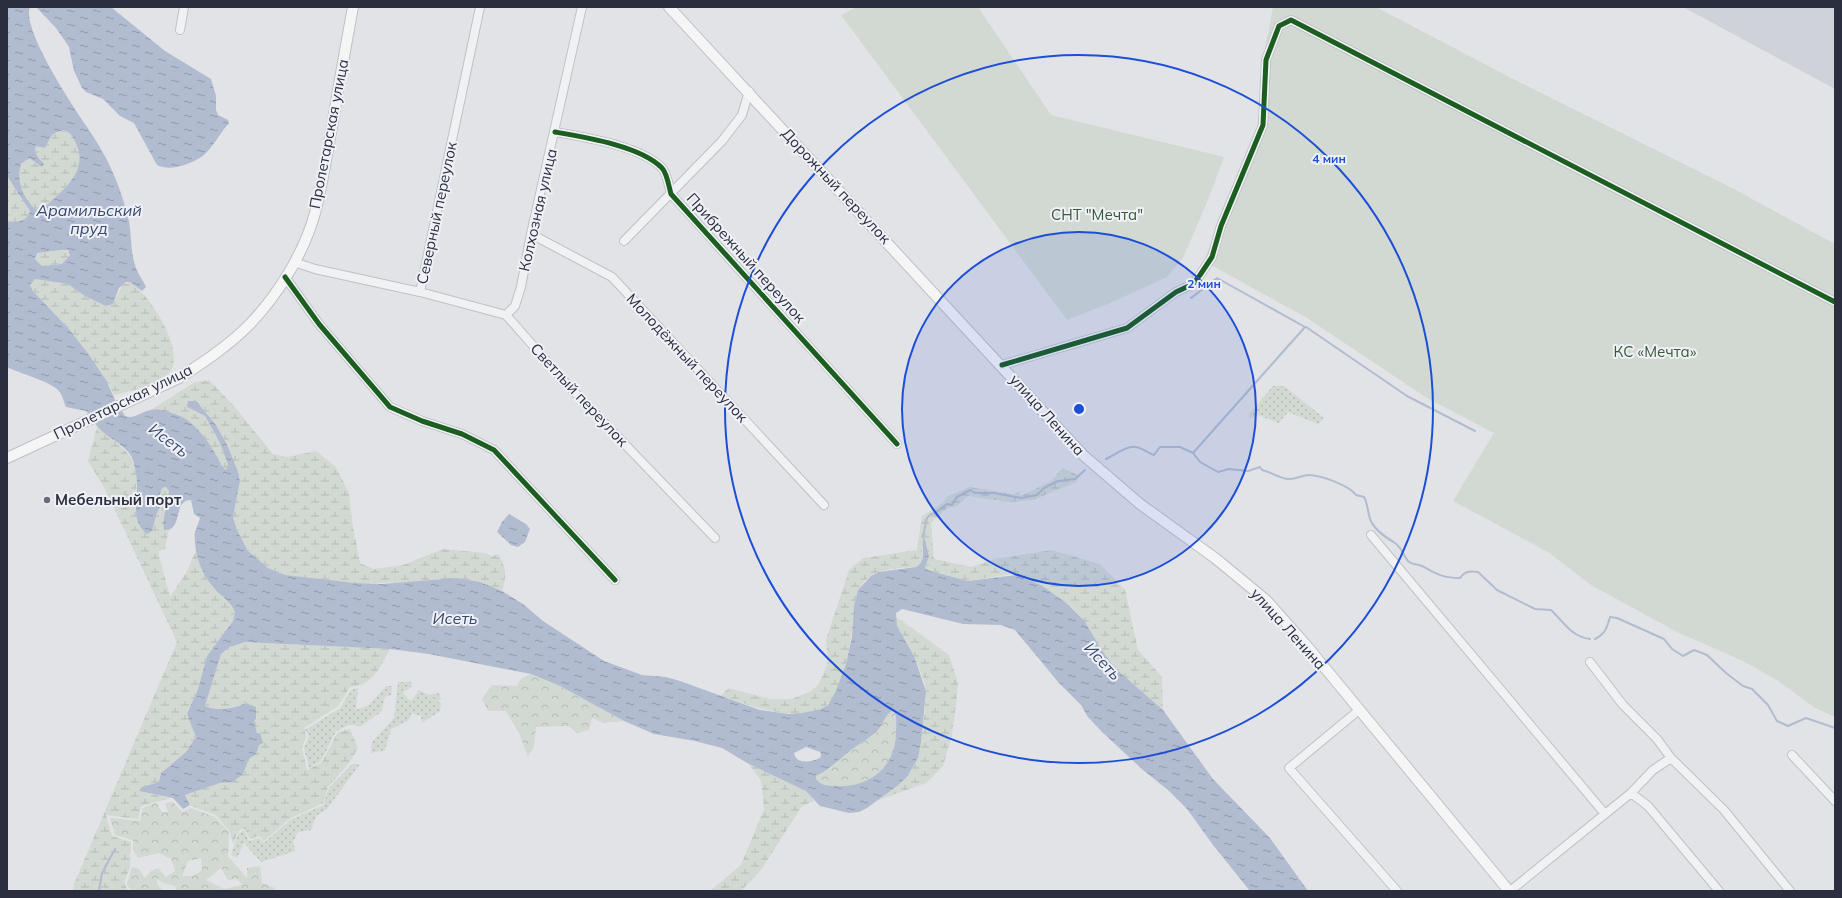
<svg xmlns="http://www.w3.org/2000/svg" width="1842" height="898" font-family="Mulish,sans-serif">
<defs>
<pattern id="grass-dots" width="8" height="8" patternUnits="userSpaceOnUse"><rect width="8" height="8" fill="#d1d9d2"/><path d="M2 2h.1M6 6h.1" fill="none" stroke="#b4bbb5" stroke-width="1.8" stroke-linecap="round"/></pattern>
<pattern id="forest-crowns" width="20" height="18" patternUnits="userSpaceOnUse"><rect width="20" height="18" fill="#d1d9d2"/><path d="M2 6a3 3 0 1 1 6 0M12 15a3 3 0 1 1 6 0" fill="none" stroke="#b4bbb5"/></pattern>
<pattern id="wetland-marsh" width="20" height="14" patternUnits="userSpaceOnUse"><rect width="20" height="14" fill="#d1d9d2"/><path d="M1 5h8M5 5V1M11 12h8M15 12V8" fill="none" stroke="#b4bbb5"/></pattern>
<pattern id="water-ripples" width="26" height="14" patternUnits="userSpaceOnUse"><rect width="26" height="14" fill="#b2bcd0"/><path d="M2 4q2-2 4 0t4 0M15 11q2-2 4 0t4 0" fill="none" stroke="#9199aa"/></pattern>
</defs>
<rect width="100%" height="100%" fill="#e2e3e6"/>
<!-- built -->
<path fill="#d0d2d9" d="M 1683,7 L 1835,7 L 1835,89 Z"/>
<!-- grass -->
<path fill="url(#grass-dots)" d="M 1273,386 L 1284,386 L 1324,418 L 1318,424 L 1288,412 L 1279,423 L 1258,415 L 1250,418 L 1249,414 Z
M 398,682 L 411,682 L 412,687 L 403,692 L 408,699 L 412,700 L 419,690 L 429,695 L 439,693 L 441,699 L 436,702 L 441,702 L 440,711 L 422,723 L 421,716 L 412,713 L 408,721 L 391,729 L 385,750 L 371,753 L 372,742 L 394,718 Z
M 386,686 L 392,686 L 391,695 L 385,697 L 381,712 L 361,726 L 349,725 L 336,731 L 321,761 L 309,768 L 304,748 L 309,736 L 305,730 L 340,708 L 351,690 L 358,688 L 356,710 L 369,705 Z
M 352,764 L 360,764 L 327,809 L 316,816 L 311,830 L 298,832 L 293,842 L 295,851 L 261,862 L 244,843 L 237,858 L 231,854 L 238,834 L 244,830 L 249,841 L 259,838 L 264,843 L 290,820 L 323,805 L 329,788 Z"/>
<!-- forest -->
<path fill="url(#forest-crowns)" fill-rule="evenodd" d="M 531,674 L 560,686 L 624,721 L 603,723 L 592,718 L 589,730 L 577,733 L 569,726 L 536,727 L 534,746 L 528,757 L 519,733 L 506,711 L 488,711 L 482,699 L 492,685 L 517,686 L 521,679 Z
M 892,711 L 895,713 C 897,719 896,725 896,731 C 896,767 870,788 835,786 C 828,785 821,786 815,779 L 816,776 C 831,769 841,757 854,748 C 862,742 870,738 877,731 C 883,725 885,715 892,711 Z
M 173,802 L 182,812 L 191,808 L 215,817 L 229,832 L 228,856 L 247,878 L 247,868 L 260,866 L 262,883 L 275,888 L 276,891 L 177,891 L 175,886 L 166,884 L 157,879 L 157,884 L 164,891 L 131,891 L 127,884 L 132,867 L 139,869 L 145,878 L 151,871 L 158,868 L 166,877 L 175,871 L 171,859 L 159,853 L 138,858 L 133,850 L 133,840 L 115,835 L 110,818 L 140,821 L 143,808 L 156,803 L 162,812 L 168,812 L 165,803 ZM 201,858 L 202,870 L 193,876 L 182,876 L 188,861 ZM 221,868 L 228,880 L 237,879 L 242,885 L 224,889 L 206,880 Z"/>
<!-- wetland -->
<path fill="url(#wetland-marsh)" d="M 64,130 C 72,133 74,139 77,146 C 88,175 59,192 42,210 L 35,209 C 23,197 16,181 21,164 L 29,158 L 35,163 L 41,160 L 36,153 L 36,145 L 45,148 C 52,136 48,135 64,130 Z
M 7,176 L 30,211 C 28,222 16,223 7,221 Z
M 65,250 L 69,252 L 70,255 L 62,264 L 42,266 L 35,259 L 37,253 Z
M 35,279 L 68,284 L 106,306 L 113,304 L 123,284 L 130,282 C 149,294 186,350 170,372 C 161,385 129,391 114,395 L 106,380 L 69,329 L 33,291 L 30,284 Z
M 209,380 L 233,405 L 273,454 L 287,457 L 316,451 L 336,467 L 349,493 L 352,521 L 360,563 L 374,569 L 403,565 L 443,549 L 485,553 L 492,556 L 498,554 C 506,566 507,577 502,591 L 480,582 L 355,583 L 310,579 L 285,575 L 268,568 L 248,551 L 237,530 L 233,517 L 240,481 L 216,425 L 198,403 L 187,407 L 205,416 L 219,441 L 228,464 L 226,470 L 223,468 L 217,456 L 183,418 L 161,410 L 151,410 L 195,382 Z
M 97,427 C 133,455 141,459 135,507 L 152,531 L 157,513 L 162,503 L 161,489 L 164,487 L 167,488 L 169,491 L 163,528 L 167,530 L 172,527 L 168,533 L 165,549 L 159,551 L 159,556 L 170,597 L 186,573 L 196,550 C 200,563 204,577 212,587 C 220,596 231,601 235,612 L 233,621 L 207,656 L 198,689 L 187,714 L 196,737 L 186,752 L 161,773 L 159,782 L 142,787 L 140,791 L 171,798 L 141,806 L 138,819 L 106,815 L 112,836 L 131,842 L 130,867 L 124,883 L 128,891 L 73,891 L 74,884 L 177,642 L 105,489 L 88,461 Z
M 1063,468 L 1080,476 L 1076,482 L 1033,500 L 1009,502 L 968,496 L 957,506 L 947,508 L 931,523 L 934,559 L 971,567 L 995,559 L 1052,550 L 1100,564 L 1125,590 L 1138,650 L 1162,677 L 1163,710 L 1115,668 L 1101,649 L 1084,620 L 1076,611 L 1041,585 L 1024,577 L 1011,574 L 968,581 L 930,571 L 925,568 L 929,556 L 924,536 C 918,546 929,560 916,567 C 904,568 886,568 874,574 C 855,585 855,602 853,621 C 851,642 844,689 828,704 C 805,727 746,704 721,696 L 728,688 L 770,699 L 792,699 L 811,691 L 819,684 L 828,662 L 826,640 L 849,570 L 863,558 L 917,550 L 922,516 L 944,502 L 946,497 L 969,487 L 1014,494 L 1019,491 L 1021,496 L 1051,481 Z
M 895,616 L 949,655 L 958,683 L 957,696 L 952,735 L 943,766 L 926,783 L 876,801 L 907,777 L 918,758 L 925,708 L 926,691 L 925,683 L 914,656 L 897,626 Z
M 245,642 L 390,649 C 379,668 374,685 350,687 L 338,706 L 304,728 L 306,737 L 302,748 L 307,770 L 322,762 L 338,732 L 350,729 L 358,748 L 349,763 L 328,787 L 323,803 L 289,819 L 264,841 L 259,836 L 250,839 L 245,829 L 241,829 L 237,834 L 233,844 L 230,832 L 216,815 L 191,806 L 185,795 L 220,783 L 233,782 L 243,774 L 249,759 L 256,754 L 257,733 L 246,703 C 234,709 218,710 205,706 L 221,654 L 230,647 Z
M 749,764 L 800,788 L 809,793 L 814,801 L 802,806 L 761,870 L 741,891 L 710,891 L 741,865 L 764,809 L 761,781 Z"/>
<!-- garden -->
<path fill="#d1d9d2" d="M 857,7 L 978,7 L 1051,115 L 1224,157 L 1208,200 L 1186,251 L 1183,258 L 1167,277 L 1108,304 L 1067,320 L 841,15 Z
M 1273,7 L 1376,7 L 1513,79 L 1732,188 L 1835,244 L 1835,717 L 1815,708 L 1777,680 L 1741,660 L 1679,633 L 1591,585 L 1548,552 L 1453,501 L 1494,433 L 1427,398 L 1307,318 L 1204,261 L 1257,134 L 1263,60 Z"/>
<!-- water -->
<path fill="url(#water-ripples)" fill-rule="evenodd" d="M 7,7 L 30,7 C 21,28 72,105 85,124 C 106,154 119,181 128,217 C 132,233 130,250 135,265 C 137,273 143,280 146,287 L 142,291 L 130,282 L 126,282 L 119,288 L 113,304 L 106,306 L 85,296 L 68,284 L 35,279 L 30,285 L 33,291 L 69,329 L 89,355 L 106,380 L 116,402 L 125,416 C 134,420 142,411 151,410 C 161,408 175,414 184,418 C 197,426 209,442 216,455 C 220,460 221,467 226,470 L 228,464 L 219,441 L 205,416 L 187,407 L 188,401 L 196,401 L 198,403 L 216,425 L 227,445 L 237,469 L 240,481 L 233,517 L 237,530 L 248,551 L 268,568 L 285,575 L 355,583 L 382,584 L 457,578 L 480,582 L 502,591 L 523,604 L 543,621 L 604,661 L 642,675 L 666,677 L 680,681 L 760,710 L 789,714 L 803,713 L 821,709 L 828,705 L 836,691 L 846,664 L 852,637 L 854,606 L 858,590 L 871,576 L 879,572 L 916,567 C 929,560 919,545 924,536 L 929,556 L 925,568 L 930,571 L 968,581 L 1016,575 L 1041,585 L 1065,602 L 1084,620 L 1101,649 L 1115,668 L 1163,710 L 1213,779 L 1270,838 L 1308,891 L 1250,891 L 1213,845 L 1187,809 L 1168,790 L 1143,770 L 1102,732 L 1088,717 L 1081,705 L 1059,683 L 1015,630 L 1001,625 L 963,624 L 902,609 L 896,613 L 897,626 L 914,656 L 926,691 L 921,742 L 918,758 L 907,777 L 897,786 L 867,808 L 859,812 L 849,813 L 820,806 L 806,791 L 749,764 L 722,748 L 695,741 L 654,734 L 624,721 L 560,686 L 531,674 L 429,654 L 390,649 L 245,642 L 230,647 L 221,654 L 205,706 C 217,711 234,709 246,703 L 256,707 L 256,718 L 254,722 L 257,733 L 260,733 L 263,743 L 259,745 L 256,754 L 249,759 L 243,774 L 233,782 L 220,783 L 185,795 L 190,805 L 183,809 L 173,798 L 139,791 L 142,787 L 159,782 L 161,773 L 186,752 L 196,737 L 187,714 L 198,689 L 207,656 L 233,621 L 235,612 C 231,601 220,596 213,587 C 201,574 193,550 195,532 C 196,527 199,523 200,518 L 194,514 L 191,500 C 172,500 184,531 164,530 L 163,523 L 169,491 L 166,487 L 162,488 L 160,495 L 162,503 L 157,513 L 152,531 L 147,534 C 130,521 138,502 137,485 C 137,476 135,468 133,460 C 127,444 107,439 97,426 C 93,421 91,416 86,411 L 66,407 C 63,401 63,395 58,390 C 51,382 19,373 7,367 L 7,221 C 16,223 27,222 30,211 L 7,176 ZM 64,130 C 72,133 74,139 77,146 C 88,175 59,192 42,210 L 35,209 C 23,197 16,181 21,164 L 29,158 L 42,167 L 44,164 C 39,158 34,154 36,146 L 45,148 C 52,137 48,134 64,130 ZM 62,250 L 68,250 L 70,255 L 62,264 L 42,266 L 35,259 L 37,253 ZM 892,711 L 895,713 C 897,719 896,725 896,731 C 896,767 870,788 835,786 C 827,785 821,786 816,779 L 816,776 C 831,769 841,757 854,748 C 862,742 870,738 877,731 C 883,725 885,715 892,711 ZM 806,747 L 820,752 L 821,755 L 820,758 C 812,762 796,765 794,753 Z
M 36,7 L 111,7 L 165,51 L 211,79 L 216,96 L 216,110 L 218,115 L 228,120 L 229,123 C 220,133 213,147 204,155 C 192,164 170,172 157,165 L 134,123 L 120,116 L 103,99 L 86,92 L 82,88 L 74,71 L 69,47 L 56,28 Z
M 509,514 L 526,524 L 530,529 L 525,542 L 518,547 L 511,545 L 497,532 L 502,522 Z"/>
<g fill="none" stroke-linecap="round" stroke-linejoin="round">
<!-- stream -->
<path stroke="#b2bcd0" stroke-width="2" d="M 1191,298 L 1217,278 L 1305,327 L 1193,453
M 1306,327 L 1407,396 L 1475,431
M 1106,459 C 1115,455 1127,445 1136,447 C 1142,448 1148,453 1154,455 L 1160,447 L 1180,447 L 1193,453 L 1200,462 L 1218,472 L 1229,469 L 1248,471 L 1260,467 L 1262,470 C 1271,472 1279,478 1288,479 C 1295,480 1302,475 1309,475 C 1321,475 1350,486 1356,495 L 1364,497 C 1369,506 1367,515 1372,523 C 1377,532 1387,538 1395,543 C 1402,548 1403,555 1408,561 C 1412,565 1418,564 1422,566 C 1437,574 1442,578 1460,578 C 1465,571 1470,571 1478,572 L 1497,590 L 1535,609 L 1551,610 C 1563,621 1571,637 1590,639
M 923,536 L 927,518 L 931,514 L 935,513 L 947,504 L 952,505 L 957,497 L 970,490 L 975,493 L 994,493 L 1021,498 L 1037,495 L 1044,488 L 1058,481 L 1075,479 L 1085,470
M 1595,639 C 1605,634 1607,628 1610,617 L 1617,618 L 1664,639 L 1672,649 L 1683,656 L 1694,650 L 1707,655 L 1726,673 L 1743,686 L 1752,689 L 1768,705 L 1777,721 L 1788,726 L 1806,718 L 1835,728
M 99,891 L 102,873 L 115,849"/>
<!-- minor casing -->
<g stroke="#c0c1c4" stroke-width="10">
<path id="minor" d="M 180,30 L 184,7
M 555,132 C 584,137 641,146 662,168 C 667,173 669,187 671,194 L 897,444
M 531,234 L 612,277 L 824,505
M 624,241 L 722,141 L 742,115 L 749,91
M 294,262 L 315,269 L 420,292 L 480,7
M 285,277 L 319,324 L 390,407 L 422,421 L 462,434 L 494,450 L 615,580
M 420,292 L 506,315 L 565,382 L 715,538
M 506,315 L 515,306 L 521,287 L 531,234 L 582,7
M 1002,365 L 1127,328 L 1176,292 L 1193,284 L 1200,275 L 1212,257 L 1221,226 L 1263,125 L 1266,60 L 1279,26 L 1291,20 L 1835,302
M 1371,535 L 1605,814
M 1590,662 L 1623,705 L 1657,739 L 1671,758 L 1724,810 L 1790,891
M 1359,710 L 1289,768 L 1397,891
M 1792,755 L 1835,801
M 1631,793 L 1648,806 L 1719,891
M 1510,891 L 1631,793 L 1653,770 L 1671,758"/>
</g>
<!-- major casing -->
<g stroke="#bec0c4" stroke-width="12">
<path id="major" d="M 669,7 L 1083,455 L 1140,504 L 1215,558 L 1266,600 L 1306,645 L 1509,891
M 7,458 L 179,378 C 204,362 228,346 249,325 C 278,295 304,253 315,213 C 323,183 327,152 333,121 C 339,83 346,45 353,7"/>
</g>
<!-- minor -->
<use href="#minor" stroke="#f0f1f3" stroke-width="8"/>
<!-- major -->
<use href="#major" stroke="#f5f5f6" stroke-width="10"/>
<!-- cycleway casing -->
<g stroke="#eff1f6" stroke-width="8">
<path id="cycleway" d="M 555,132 C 584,137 641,146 662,168 C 667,173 669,187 671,194 L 897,444
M 285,277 L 319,324 L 390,407 L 422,421 L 462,434 L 494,450 L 615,580
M 1002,365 L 1127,328 L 1176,292 L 1193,284 L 1200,275 L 1212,257 L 1221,226 L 1263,125 L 1266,60 L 1279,26 L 1291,20 L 1835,302"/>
</g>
<!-- cycleway -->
<use href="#cycleway" stroke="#1b5e20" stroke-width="5"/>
</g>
<!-- distance rings -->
<circle cx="1079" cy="409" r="177" fill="#1d4ed8" fill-opacity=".12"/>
<g fill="none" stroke="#1d4ed8" stroke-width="2">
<circle cx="1079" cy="409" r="177"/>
<circle cx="1079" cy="409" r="354"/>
</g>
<!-- markers -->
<circle fill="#6a6d79" stroke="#eff1f6" stroke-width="1.5" cx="47" cy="500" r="4"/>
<g text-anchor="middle" stroke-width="4" stroke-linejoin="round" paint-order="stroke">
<!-- street labels -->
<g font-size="15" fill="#2a2e3e" stroke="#eff1f6">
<text transform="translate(329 134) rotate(-79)" y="5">Пролетарская улица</text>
<text transform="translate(836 186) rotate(47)" y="5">Дорожный переулок</text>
<text transform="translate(538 210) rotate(-77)" y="5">Колхозная улица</text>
<text transform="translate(437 213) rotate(-78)" y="5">Северный переулок</text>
<text transform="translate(746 258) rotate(48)" y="5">Прибрежный переулок</text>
<text transform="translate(687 358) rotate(47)" y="5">Молодёжный переулок</text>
<text transform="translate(579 395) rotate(47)" y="5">Светлый переулок</text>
<text transform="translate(123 402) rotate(-26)" y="5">Пролетарская улица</text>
<text transform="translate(1047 415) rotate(48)" y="5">улица Ленина</text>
<text transform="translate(1288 629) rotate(48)" y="5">улица Ленина</text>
</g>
<!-- park labels -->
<g font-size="15" fill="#395938" stroke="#eff1f6">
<text x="1097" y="220">СНТ "Мечта"</text>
<text x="1655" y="357">КС «Мечта»</text>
</g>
<!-- poi labels -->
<g font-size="15" font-weight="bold" fill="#2a2e3e" stroke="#eff1f6" text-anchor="start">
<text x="55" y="505">Мебельный порт</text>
</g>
<!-- water labels -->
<g font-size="16" font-style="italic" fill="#36486f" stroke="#eff1f6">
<text x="89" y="216">Арамильский<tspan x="89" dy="18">пруд</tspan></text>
<text transform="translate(169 440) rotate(37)" y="6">Исеть</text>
<text x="455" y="624">Исеть</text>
<text transform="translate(1103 661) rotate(47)" y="6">Исеть</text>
</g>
</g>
<circle cx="1079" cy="409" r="6" fill="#1d4ed8" stroke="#eff1f6" stroke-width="2"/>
<g font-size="12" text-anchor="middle" font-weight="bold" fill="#1d4ed8" stroke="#eff1f6" stroke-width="4" stroke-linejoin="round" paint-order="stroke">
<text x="1329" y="163">4 мин</text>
<text x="1204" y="288">2 мин</text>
</g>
<!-- border -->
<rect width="1842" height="898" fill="none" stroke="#2a2e3e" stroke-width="16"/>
</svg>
